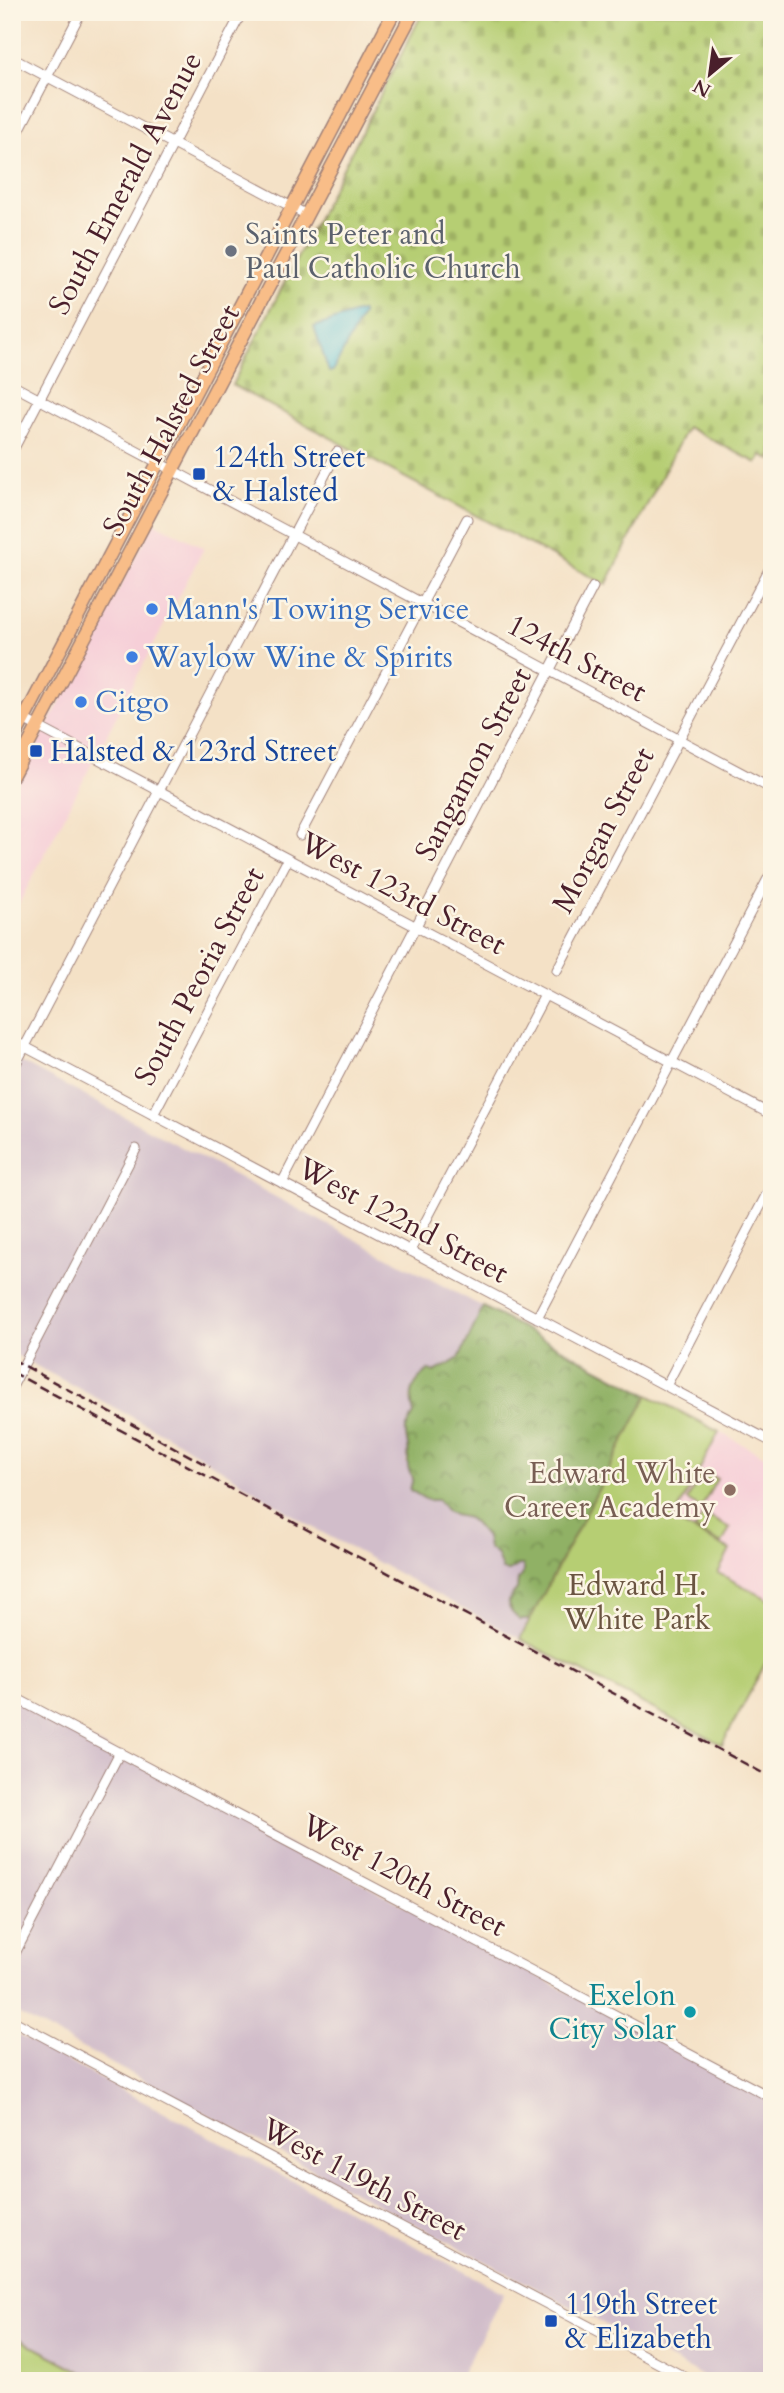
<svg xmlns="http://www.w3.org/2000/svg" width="784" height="2393" font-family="Cardo,serif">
<defs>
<pattern id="forest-crowns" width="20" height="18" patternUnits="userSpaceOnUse" patternTransform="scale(1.75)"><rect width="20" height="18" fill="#90b165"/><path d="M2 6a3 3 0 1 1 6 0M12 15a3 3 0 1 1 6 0" fill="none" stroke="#788f53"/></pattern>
<pattern id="cemetery-stones" width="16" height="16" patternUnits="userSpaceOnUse" patternTransform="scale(1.75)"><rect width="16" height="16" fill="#b6ce73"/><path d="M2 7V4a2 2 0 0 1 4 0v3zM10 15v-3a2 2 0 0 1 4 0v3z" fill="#9eb064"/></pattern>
</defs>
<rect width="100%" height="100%" fill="#fcf5e5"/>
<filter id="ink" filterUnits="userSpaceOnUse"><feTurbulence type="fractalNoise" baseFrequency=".0143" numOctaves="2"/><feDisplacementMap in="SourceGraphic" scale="14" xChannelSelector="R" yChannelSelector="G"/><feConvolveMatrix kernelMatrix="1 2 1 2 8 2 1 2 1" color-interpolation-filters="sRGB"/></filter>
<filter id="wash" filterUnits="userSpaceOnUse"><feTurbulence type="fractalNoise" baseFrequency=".00686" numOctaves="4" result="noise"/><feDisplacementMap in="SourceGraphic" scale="28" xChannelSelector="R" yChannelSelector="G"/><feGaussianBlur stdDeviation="1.57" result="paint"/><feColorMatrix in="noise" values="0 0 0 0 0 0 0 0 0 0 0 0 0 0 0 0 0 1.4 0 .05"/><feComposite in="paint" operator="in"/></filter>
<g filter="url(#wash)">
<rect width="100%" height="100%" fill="#f4e1c6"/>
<!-- built -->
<path fill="#f6cfd8" d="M 154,522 L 204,548 L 12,917 L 12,794 Z
M 719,1432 L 772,1460 L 772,1601 L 718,1573 L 729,1550 L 673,1520 Z"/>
<!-- industrial -->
<path fill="#d1bdca" d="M 19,1061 L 483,1307 L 464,1346 L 463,1354 L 457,1361 L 445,1365 L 441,1369 L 416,1381 L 412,1389 L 410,1398 L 414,1414 L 407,1426 L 405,1438 L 409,1448 L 406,1462 L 418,1496 L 438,1500 L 454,1515 L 468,1518 L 486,1537 L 487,1544 L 497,1555 L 499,1563 L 513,1567 L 523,1565 L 524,1571 L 518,1580 L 525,1621 L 530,1620 L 520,1639 L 310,1526 L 179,1442 L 12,1353 L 12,1074 Z
M 12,1698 L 772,2100 L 772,2381 L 712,2381 L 12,2011 Z
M 12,2032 L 504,2293 L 458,2381 L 99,2381 L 12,2335 Z"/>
<!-- forest -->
<path fill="url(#forest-crowns)" stroke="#6d6848" stroke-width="2" d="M 483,1307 L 648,1395 L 530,1620 L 520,1620 C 506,1609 505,1602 517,1589 L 518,1580 L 524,1571 L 523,1565 L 519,1565 L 509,1571 L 502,1570 L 497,1555 L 488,1548 L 486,1537 L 474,1523 L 468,1518 L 454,1515 L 447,1511 L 438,1500 L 427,1500 L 410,1490 L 413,1478 C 404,1466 410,1458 408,1446 C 407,1439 405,1436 406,1429 C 408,1424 411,1419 414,1414 C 408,1393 412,1383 429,1370 L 434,1372 C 440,1369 454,1362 459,1358 C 461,1356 479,1315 483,1307 Z"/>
<!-- cemetery -->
<path fill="url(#cemetery-stones)" stroke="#80764f" stroke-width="2" d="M 423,12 L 772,12 L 772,460 L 762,455 L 757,463 L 687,427 L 606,585 L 232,385 Z"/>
<!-- park -->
<path fill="#b6ce73" stroke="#80764f" stroke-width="2" d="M 648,1395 L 719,1432 L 673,1520 L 730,1550 L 718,1573 L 772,1601 L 772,1651 L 722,1745 L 520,1639 Z
M 709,1475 L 717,1479 L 701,1508 L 687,1500 L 700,1476 L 707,1479 Z
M 703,1514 L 730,1528 L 722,1544 L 695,1530 Z
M 12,2335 L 99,2381 L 12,2381 Z"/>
<!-- water -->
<path fill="#54bcd1" stroke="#4f6e7e" stroke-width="2" d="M 359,312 L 362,312 L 362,315 L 333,371 L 329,372 L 314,327 Z"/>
</g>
<g filter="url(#ink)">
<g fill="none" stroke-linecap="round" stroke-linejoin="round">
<!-- minor casing -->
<g stroke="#9f8078" stroke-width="11">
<path id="minor" d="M 12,58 L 307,215
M 12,144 L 81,12
M 12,385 L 772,789
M 12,452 L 242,12
M 12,713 L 772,1115
M 300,835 L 467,519
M 557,970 L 772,564
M 12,1040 L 772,1442
M 12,1071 L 337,452
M 153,1115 L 288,859
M 282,1183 L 593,587
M 410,1251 L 545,995
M 537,1318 L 772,871
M 666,1386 L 772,1184
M 12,1387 L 136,1149
M 12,1696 L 772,2098
M 12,1959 L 120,1752
M 12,2020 L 692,2381"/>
</g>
<!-- major casing -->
<g stroke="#9f8078" stroke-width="15">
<path id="major" d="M 12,742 L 394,12
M 12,776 L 413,12"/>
</g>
<!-- minor -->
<use href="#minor" stroke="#fff" stroke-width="9"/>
<!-- major -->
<use href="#major" stroke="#f8bd88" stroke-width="12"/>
<!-- rail -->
<path stroke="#4a1f2b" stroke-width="2.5" stroke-dasharray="10 5" stroke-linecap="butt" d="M 12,1359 L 210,1467
M 12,1372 L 772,1778"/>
</g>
</g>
<!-- markers -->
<circle fill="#6b7280" stroke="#fcf5e5" stroke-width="2.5" cx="231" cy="251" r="7"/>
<g fill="#1a4fb4" stroke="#fcf5e5" stroke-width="2.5">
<rect x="192" y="467" width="14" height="14" rx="3.5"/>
<rect x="29" y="744" width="14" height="14" rx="3.5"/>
<rect x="544" y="2314" width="14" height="14" rx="3.5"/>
</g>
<g fill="#3f7fe0" stroke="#fcf5e5" stroke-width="2.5">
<circle cx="152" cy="609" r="7"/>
<circle cx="132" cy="657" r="7"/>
<circle cx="81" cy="702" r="7"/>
</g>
<circle fill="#8d6e63" stroke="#fcf5e5" stroke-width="2.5" cx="730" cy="1490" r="7"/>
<circle fill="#0f9aa8" stroke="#fcf5e5" stroke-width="2.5" cx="690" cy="2012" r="7"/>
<g text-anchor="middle" stroke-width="5" stroke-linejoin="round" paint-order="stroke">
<!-- street labels -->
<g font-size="30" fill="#4a1f2b" stroke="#fcf5e5">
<text transform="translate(125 183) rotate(-62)" y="10">South Emerald Avenue</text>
<text transform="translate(171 420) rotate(-62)" y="10">South Halsted Street</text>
<text transform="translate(577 658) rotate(28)" y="10">124th Street</text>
<text transform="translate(473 764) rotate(-62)" y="10">Sangamon Street</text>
<text transform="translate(603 830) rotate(-62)" y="10">Morgan Street</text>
<text transform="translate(403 893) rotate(28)" y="10">West 123rd Street</text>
<text transform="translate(199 976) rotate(-62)" y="10">South Peoria Street</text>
<text transform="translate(403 1220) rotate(28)" y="10">West 122nd Street</text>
<text transform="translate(404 1875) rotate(28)" y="10">West 120th Street</text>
<text transform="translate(364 2179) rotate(28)" y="10">West 119th Street</text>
</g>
<!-- worship labels -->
<g font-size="30" fill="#5b616d" stroke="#fcf5e5" text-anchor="start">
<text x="245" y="244">Saints Peter and<tspan x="245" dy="34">Paul Catholic Church</tspan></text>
</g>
<!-- transit labels -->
<g font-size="30" fill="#164399" stroke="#fcf5e5" text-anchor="start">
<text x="213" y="467">124th Street<tspan x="213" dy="34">&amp; Halsted</tspan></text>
<text x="50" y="761">Halsted &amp; 123rd Street</text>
<text x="565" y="2314">119th Street<tspan x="565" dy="34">&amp; Elizabeth</tspan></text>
</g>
<!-- shop labels -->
<g font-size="30" fill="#366cbe" stroke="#fcf5e5" text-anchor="start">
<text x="166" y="619">Mann's Towing Service</text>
<text x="146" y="667">Waylow Wine &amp; Spirits</text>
<text x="95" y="712">Citgo</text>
</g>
<!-- education labels -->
<g font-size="30" fill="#785e54" stroke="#fcf5e5" text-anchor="end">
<text x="716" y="1483">Edward White<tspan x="716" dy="34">Career Academy</tspan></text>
</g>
<!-- park labels -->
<g font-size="30" fill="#6a5441" stroke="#fcf5e5">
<text x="637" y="1595">Edward H.<tspan x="637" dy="34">White Park</tspan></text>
</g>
<!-- culture labels -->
<g font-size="30" fill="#0d838f" stroke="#fcf5e5" text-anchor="end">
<text x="676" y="2005">Exelon<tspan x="676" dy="34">City Solar</tspan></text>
</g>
</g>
<!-- margin -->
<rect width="784" height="2393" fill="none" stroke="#fcf5e5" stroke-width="42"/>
<!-- north arrow -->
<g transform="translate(710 74) rotate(209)" stroke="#fcf5e5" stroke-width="5" paint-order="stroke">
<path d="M0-5L12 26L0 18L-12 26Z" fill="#4a1f2b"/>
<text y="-10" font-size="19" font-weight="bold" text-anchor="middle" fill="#4a1f2b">N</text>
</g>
</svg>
